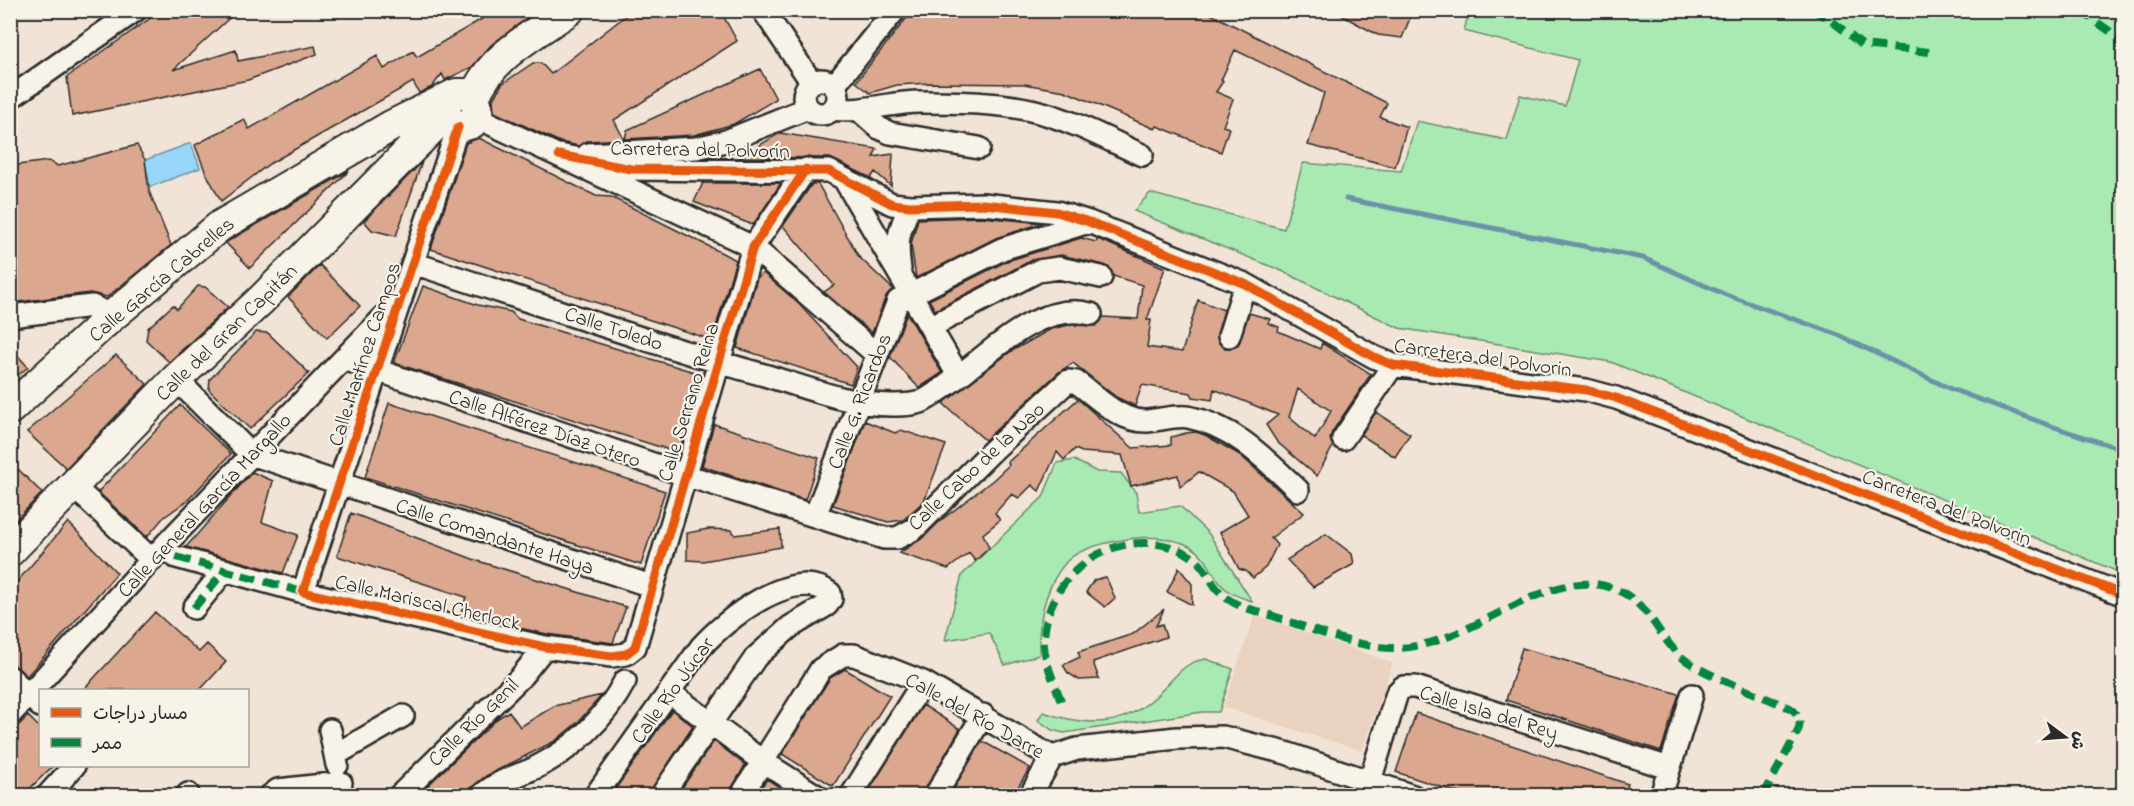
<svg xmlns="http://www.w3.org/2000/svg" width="2134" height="806" font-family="'Indie Flower','Playpen Sans Arabic',sans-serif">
<rect width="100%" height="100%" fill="#f1e4d6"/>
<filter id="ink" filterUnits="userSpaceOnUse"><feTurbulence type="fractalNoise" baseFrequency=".0167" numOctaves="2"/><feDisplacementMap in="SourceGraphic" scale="12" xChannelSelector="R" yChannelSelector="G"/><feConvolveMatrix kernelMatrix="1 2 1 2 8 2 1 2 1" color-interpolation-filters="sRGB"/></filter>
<g filter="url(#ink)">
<!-- built -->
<path fill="#ead2c0" d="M 1255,615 L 1393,663 L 1362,751 L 1223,707 Z"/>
<!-- green -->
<path fill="#a9eab3" stroke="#6a8a6f" stroke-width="1.5" d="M 1469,11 L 2123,11 L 2123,574 L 1611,362 L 1399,328 L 1282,271 L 1134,211 L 1150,193 L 1284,229 L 1303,163 L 1401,171 L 1417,121 L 1507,140 L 1520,95 L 1565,106 L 1578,60 L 1464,31 Z
M 1074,460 L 1097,472 L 1121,473 L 1136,493 L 1139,512 L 1180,506 L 1209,534 L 1252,601 C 1243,598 1234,596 1227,590 C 1209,577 1212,555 1185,544 C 1165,536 1142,536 1122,540 C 1104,543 1080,548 1067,561 C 1044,587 1038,622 1039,655 L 1005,665 L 989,633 L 945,640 L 962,575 L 1043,497 L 1057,463 Z
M 1206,659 L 1233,669 L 1219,712 L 1202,712 L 1064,733 L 1052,730 L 1038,720 L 1043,712 C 1093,729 1129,727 1165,687 C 1178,673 1187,661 1206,659 Z"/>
<!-- water -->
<path fill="#98d7f9" stroke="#6c92a7" stroke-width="1.5" d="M 191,143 L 200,168 L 150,187 L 145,160 Z"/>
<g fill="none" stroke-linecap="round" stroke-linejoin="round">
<!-- stream -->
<path stroke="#6c92a7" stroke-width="5" d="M 1346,199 L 1643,258 L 1726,295 L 1836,334 L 1951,389 L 2051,426 L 2124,450"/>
</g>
<!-- building -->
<path fill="#dba78e" stroke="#2b2b2b" stroke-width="1.5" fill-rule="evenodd" d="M 162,10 L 238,10 L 173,70 L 236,50 L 238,61 L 315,46 L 317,54 L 248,80 L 72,116 L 67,77 Z
M 497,10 L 532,10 L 534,13 L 491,45 L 472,67 L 445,80 L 442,74 L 432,87 L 419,93 L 413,82 L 269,164 L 221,201 L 205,171 L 195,145 L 244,119 L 249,129 L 377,56 L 384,69 L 413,51 L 417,57 Z
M 633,10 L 720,10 L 737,41 L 614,120 L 624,139 L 587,141 L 579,146 L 560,142 L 494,112 L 493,99 L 502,84 L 533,63 L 541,63 L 551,74 Z
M 913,10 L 1203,10 L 1387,103 L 1380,117 L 1407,127 L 1395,167 L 1308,145 L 1324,93 L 1235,50 L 1221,80 L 1223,81 L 1216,92 L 1233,99 L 1223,126 L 1229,128 L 1221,152 L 1157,126 L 1155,129 L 1065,91 L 1024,84 L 930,83 L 897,85 L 870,93 L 856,82 Z
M 1332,10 L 1397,10 L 1410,18 L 1402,38 L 1378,35 Z
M 760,69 L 776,99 L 734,124 L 694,135 L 625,139 L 627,130 Z
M 780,133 L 877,149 L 873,157 L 893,154 L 891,186 L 875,172 L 871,178 L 830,158 L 740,157 Z
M 479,138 L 596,196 L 611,197 L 736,260 L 712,340 L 431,249 L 466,143 Z
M 137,145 L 145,160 L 149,191 L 171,245 L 107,297 L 90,293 L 10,303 L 10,166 L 49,161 L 58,166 Z
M 422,162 L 396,236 L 372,230 L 364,221 Z
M 349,171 L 250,268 L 226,243 L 230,240 Z
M 703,183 L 781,183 L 753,225 L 694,202 Z
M 812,184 L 818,184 L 859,257 L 893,289 L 886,296 L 872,333 L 824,292 L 834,285 L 783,226 Z
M 982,217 L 1042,223 L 996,238 L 916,278 L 911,244 L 918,219 Z
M 1081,238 L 1096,242 L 1098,239 L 1165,268 L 1147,320 L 1151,320 L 1147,347 L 1182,352 L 1198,300 L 1224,310 L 1217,338 L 1225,348 L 1238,345 L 1249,313 L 1270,319 L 1268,323 L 1279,327 L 1278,331 L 1320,349 L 1322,343 L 1371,374 L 1332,432 L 1330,439 L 1333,446 L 1317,476 L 1277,442 L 1266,425 L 1278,415 L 1214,389 L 1212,400 L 1193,397 L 1191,393 L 1142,385 L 1135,406 L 1116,397 L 1073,363 L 1059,372 L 985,440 L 948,408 L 943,403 L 1010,352 L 1051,329 L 1069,325 L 1096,326 L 1103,317 L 1138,319 L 1142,285 L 1113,276 L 1110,268 L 1104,265 L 1061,255 L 1032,260 L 935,310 L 929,300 L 1007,261 ZM 1298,389 L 1331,411 L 1315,439 L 1289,417 Z
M 320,265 L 360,306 L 327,338 L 288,297 Z
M 763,273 L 795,300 L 857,367 L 851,384 L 737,348 L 757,278 Z
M 198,286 L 205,287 L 228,307 L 169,362 L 146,340 L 148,328 L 173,305 L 177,309 Z
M 423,286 L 478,305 L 511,312 L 518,319 L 701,374 L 679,453 L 394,363 Z
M 907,313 L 942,373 L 919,388 L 890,357 Z
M 256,332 L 268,333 L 309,373 L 250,429 L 209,390 L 210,379 Z
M 10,347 L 28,367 L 10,382 Z
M 116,355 L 147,384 L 66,468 L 27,432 Z
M 1078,399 L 1133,448 L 1171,445 L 1171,437 L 1186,433 L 1196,432 L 1205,435 L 1240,455 L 1304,513 L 1271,538 L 1277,545 L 1266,567 L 1253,578 L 1246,571 L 1239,569 L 1220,532 L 1248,515 L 1233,491 L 1199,472 L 1180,487 L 1178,475 L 1131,486 L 1122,455 L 1082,452 L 1075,449 L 1064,460 L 1057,452 L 1039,491 L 1032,485 L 1019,498 L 1012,494 L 995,513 L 1000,520 L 983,534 L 989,548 L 975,561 L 969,553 L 948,569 L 899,553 L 923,538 L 940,521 L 993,480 L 1009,465 L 1008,462 Z
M 389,403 L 665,491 L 641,565 L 365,477 Z
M 180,405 L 231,454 L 188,500 L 163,518 L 147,537 L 98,492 Z
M 1376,412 L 1410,434 L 1395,457 L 1361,435 Z
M 865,421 L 895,433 L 901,430 L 946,445 L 924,501 L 903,520 L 888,522 L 833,505 Z
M 714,424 L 819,458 L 805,500 L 702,466 Z
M 10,461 L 42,493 L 10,526 Z
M 252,472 L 273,481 L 262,522 L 298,535 L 283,573 L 186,547 Z
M 351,513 L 478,561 L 626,607 L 613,643 L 547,634 L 460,615 L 466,597 L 337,556 Z
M 68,522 L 117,573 L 27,676 L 10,662 L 10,590 Z
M 708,529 L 732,530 L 735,535 L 780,529 L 781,547 L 703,561 L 687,560 L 687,533 Z
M 1326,534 L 1352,554 L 1354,564 L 1313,587 L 1287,560 Z
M 1179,568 L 1192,584 L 1192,605 L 1167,592 Z
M 1106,577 L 1115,598 L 1105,607 L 1086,592 L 1094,580 Z
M 1164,609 L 1156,626 L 1162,624 L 1166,637 L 1093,662 L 1099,679 L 1079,680 L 1068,673 L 1063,665 L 1080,657 L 1078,652 L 1133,634 Z
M 155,612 L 199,652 L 207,644 L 226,662 L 200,690 L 83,690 Z
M 1522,648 L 1679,694 L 1661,751 L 1506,700 Z
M 845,669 L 890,696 L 833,786 L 782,754 L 830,678 Z
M 602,695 L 578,722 L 555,741 L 486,776 L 472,787 L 469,795 L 418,795 L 498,718 L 509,711 L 520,727 L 554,706 Z
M 923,705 L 960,729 L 922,795 L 866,795 Z
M 672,710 L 693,726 L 648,795 L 611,795 Z
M 1416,713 L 1628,784 L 1624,795 L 1465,795 L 1396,772 Z
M 28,716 L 40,728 L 40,765 L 54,765 L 23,795 L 10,795 L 10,734 Z
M 714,741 L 745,765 L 728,795 L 677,795 Z
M 982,741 L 1030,768 L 1013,795 L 950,795 Z
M 767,779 L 792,795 L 756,795 Z"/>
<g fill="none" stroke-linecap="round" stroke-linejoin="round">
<!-- street casing -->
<g stroke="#2b2b2b" stroke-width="26">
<path id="street" d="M 763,10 L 812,83
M804 97a17 17 0 1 1 34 0a17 17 0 1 1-34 0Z
M 834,86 L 895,10
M 10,98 L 136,10
M 833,109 C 863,113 890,102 920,102 C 958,102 998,102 1035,111 C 1072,120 1107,139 1142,155
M 860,111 L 879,128 L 890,133 L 979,148
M 476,117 L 753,247 L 876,354
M 588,154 L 696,148 L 726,141 L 808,108
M 559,155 L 631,169 L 829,171 L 892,204 L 910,206 L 983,204 L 1057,212 L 1089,222 L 1245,284 L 1374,357 L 1393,365 L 1586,390 L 1616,398 L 2124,595
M 844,179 L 958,375
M 413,263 C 530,301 646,342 764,375 C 805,387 849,405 892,405 C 901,405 915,405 923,401 C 972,375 1031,297 1091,314
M 900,269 C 896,241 898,232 910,206
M 10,316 L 92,306 L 112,316
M 930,327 L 1038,271 L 1059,268 L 1101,277
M 1229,336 L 1245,284
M 344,359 L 685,475 L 884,538 L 897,538 L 914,529 L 992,451 L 1068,381 L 1076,382 C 1098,397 1119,422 1147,421 C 1160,420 1176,415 1188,417 C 1234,426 1265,459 1298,490
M 176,379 L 251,454 L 651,586
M 1343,439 L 1393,365
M 72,485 L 152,560
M 815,516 L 898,301 L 1002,249 L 1089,222
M 176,557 L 303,592 L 545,647 L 612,656 L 626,654 L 635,647 L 753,247 L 806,169
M 303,592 L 458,127
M 194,608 L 225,570
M 10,677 L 40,706
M 669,692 L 762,761 L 817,796
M 10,715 L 165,545 L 401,299
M 330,730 L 337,765
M 335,755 L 403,716
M 1052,757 L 1077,749 L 1177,738 L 1223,737 L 1286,753 L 1413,796
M 1370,781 L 1397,693 L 1403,687 L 1415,687 L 1669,768
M 47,796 L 74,766
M 188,796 L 188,794
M 270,796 L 278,790 L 341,783
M 399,796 L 520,678 L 545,647
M 481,796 C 497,781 515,777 535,768 C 573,749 605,719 625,681
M 595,796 L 701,647 C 725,620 793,565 830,593 L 831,599 L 827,605 L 790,627 L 756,657 L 661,796
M 741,796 L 821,669 L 843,655 L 854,655 L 923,682 L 1052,757
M 851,796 L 923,682
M 935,796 L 983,715
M 1030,796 L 1052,757
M 1661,796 L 1692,695"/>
</g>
<!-- secondary casing -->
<g stroke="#2b2b2b" stroke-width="34">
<path id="secondary" d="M 474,98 C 490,56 534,35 569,10
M 10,409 L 112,316 L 220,226 L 391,126 L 456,94 L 468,94 C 479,103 480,112 472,123 L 458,127 L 448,120 L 444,109 L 450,97
M 10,551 L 176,379 L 261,300 L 445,115"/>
</g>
<!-- street -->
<use href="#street" stroke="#f7f3e8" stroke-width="21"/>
<!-- secondary -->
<use href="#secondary" stroke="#f7f3e8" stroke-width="30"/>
<!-- quiet -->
<path stroke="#00873e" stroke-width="8" stroke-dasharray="15 8" stroke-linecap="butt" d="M 1812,10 L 1827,17 L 1862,45 L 1929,52
M 2079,10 L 2124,41
M 176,557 L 303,592
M 194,608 L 225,570
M 1061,701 C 1055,684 1045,663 1044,646 C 1042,578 1110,526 1174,548 C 1211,560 1205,584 1228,599 C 1240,608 1258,611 1273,616 C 1312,629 1355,648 1397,648 C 1471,647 1547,564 1612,588 C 1647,600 1655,631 1678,654 C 1697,673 1763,696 1790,708 C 1799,714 1802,720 1798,731 L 1763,796"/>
<!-- cycleway casing -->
<g stroke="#f7f3e8" stroke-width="13">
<path id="cycleway" d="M 458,127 L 303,592 L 545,647 L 612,656 L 626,654 L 635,647 L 753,247 L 806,169
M 559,155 L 631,169 L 829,171 L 892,204 L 910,206 L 983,204 L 1057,212 L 1089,222 L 1245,284 L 1374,357 L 1393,365 L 1586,390 L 1616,398 L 2124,595"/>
</g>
<!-- cycleway -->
<use href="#cycleway" stroke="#e8590c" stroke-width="9"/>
</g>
</g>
<g text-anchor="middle" stroke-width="4.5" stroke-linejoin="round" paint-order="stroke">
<!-- street labels -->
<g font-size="21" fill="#2b2b2b" stroke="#f7f3e8">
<text transform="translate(700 149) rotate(1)" y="7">Carretera del Polvorín</text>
<text transform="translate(161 279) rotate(-40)" y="7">Calle García Cabrelles</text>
<text transform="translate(614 328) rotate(18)" y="7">Calle Toledo</text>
<text transform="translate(226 332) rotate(-44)" y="7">Calle del Gran Capitán</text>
<text transform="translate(364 354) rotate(-72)" y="7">Calle Martínez Campos</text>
<text transform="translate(1483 357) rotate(8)" y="7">Carretera del Polvorin</text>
<text transform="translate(859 401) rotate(-69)" y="7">Calle G. Ricardos</text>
<text transform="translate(688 402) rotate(-73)" y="7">Calle Serrano Reina</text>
<text transform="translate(545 428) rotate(19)" y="7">Calle Alférez Díaz Otero</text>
<text transform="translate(976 466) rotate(-43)" y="7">Calle Cabo de la Nao</text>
<text transform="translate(204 505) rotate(-47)" y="7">Calle General García Margallo</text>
<text transform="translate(1947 507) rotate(21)" y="7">Carretera del Polvorin</text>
<text transform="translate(495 536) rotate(18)" y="7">Calle Comandante Haya</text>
<text transform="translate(428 602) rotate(13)" y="7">Calle Mariscal Cherlock</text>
<text transform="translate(672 690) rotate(-54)" y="7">Calle Río Júcar</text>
<text transform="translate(1489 712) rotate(17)" y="7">Calle Isla del Rey</text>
<text transform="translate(975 715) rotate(29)" y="7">Calle del Río Darre</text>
<text transform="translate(473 722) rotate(-44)" y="7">Calle Río Genil</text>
</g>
</g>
<!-- margin -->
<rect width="2134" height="806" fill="none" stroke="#f7f3e8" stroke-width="36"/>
<rect x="18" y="18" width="2098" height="770" fill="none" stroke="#2b2b2b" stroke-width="2" filter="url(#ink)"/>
<!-- legend -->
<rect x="39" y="689" width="210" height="78" fill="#f7f3e8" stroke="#a5a39c" stroke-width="1.5"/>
<rect x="51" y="708" width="30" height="9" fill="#e8590c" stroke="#a5a39c" stroke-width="1.5"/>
<text x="93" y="719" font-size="18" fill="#2b2b2b">مسار دراجات</text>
<rect x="51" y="738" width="30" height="9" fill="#00873e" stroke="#a5a39c" stroke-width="1.5"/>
<text x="93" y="749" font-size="18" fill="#2b2b2b">ممر</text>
<!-- north arrow -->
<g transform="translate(2065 737) rotate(106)" stroke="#f7f3e8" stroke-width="4.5" paint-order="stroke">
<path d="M0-4.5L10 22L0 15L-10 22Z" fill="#2b2b2b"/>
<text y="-9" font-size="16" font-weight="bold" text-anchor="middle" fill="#2b2b2b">ش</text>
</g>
</svg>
